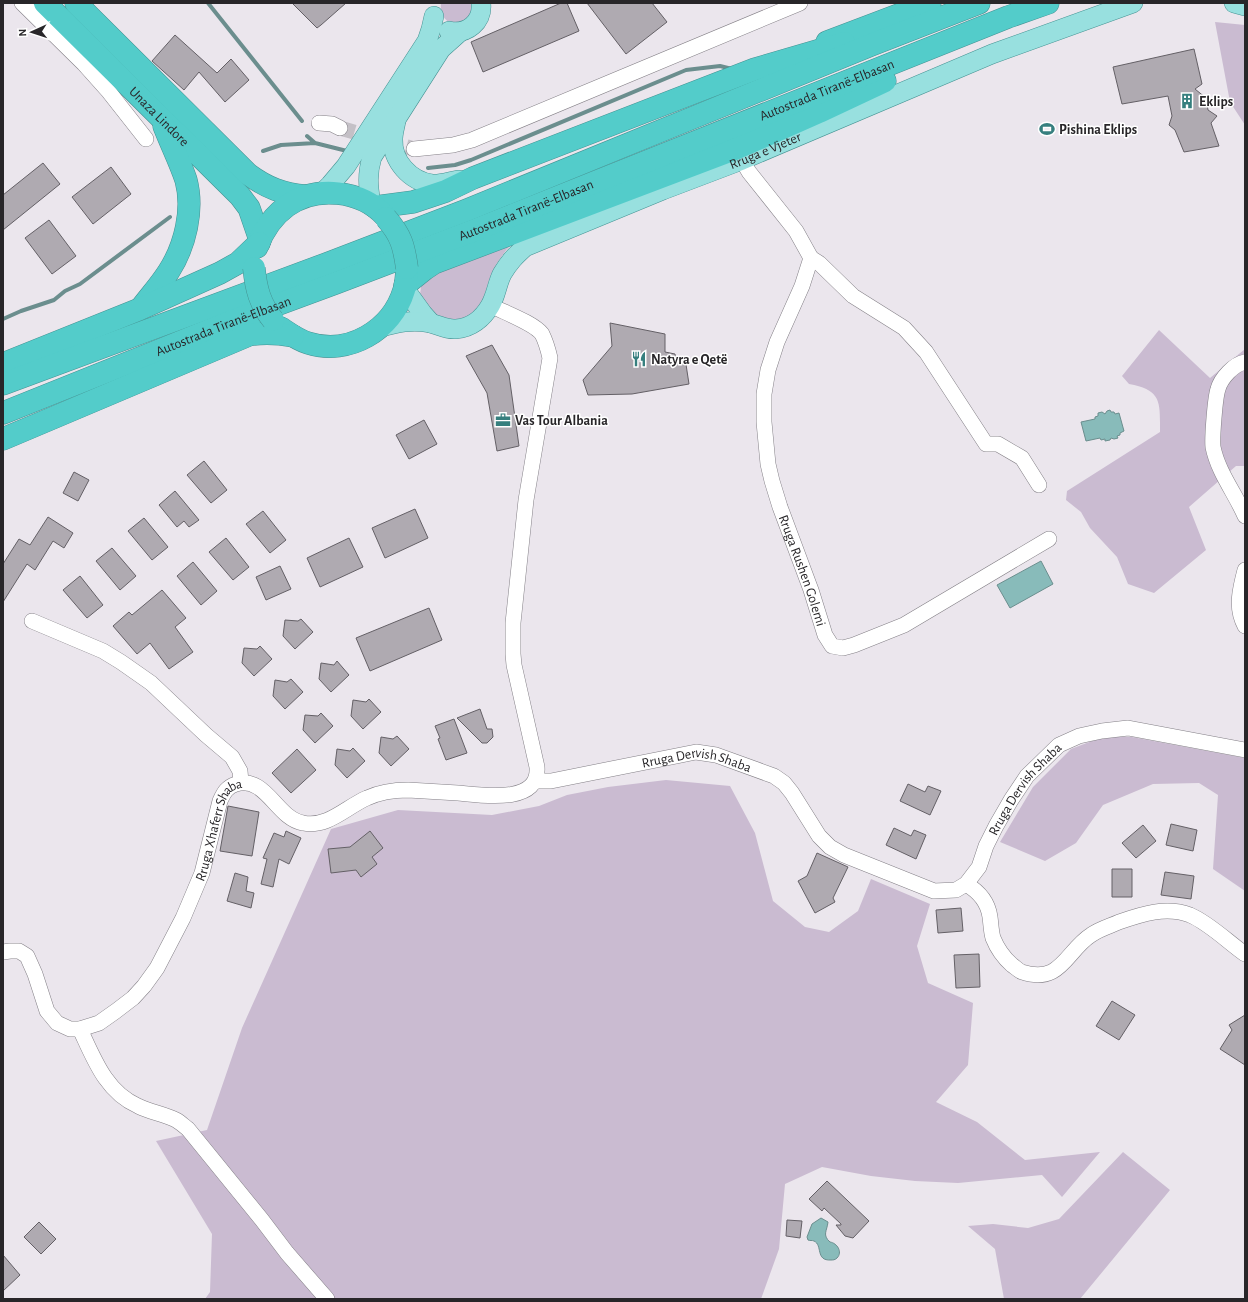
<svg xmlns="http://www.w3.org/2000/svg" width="1248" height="1302" font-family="'Alegreya Sans',sans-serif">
<rect width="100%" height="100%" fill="#ebe6ed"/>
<!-- green -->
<path fill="#cabbd1" d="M 441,3 L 473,3 L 471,19 L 453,24 C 443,20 440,13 441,3 Z
M 1215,22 L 1245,25 L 1245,125 L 1230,102 Z
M 520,237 L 507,249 L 497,263 L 489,280 L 482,303 L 475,314 L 456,322 L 435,315 L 420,295 L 421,286 L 426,278 Z
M 1159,330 L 1210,378 L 1245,349 L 1245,466 L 1236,466 L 1189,507 L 1206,550 L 1154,593 L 1128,584 L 1117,557 L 1090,528 L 1081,512 L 1066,500 L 1067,491 L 1160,432 C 1160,402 1162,390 1129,384 L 1122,376 Z
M 1105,736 L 1132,737 L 1245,758 L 1245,891 L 1213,869 L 1218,795 L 1199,783 L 1153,784 L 1103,805 L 1076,843 L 1045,861 L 1000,842 L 1033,787 L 1071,749 Z
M 666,780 L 730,786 L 755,833 L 773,901 L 805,927 L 829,932 L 858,911 L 871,879 L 930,904 L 917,946 L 928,983 L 973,1003 L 968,1065 L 936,1102 L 977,1122 L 1025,1160 L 1100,1152 L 1062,1197 L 1042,1175 L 958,1183 L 915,1181 L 871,1176 L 822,1167 L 785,1184 L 779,1249 L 761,1299 L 205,1299 L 210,1292 L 212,1234 L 156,1141 L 207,1130 L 242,1028 L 331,829 L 398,810 L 492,815 L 539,806 L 567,795 L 608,787 Z
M 1123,1152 L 1170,1190 L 1080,1299 L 1004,1299 L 995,1249 L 968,1226 L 993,1224 L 1028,1228 L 1059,1219 Z"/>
<!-- water -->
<path fill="#88bbba" stroke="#6b8e8e" d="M 1110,410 L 1111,412 L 1114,412 L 1115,414 L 1119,413 L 1124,431 L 1120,433 L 1120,435 L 1117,436 L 1118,438 L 1114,439 L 1111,438 L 1110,440 L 1105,441 L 1105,439 L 1101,440 L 1100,438 L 1086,441 L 1081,422 L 1095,419 L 1095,417 L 1098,416 L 1098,413 L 1102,412 L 1105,414 L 1107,411 Z
M 1041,561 L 1053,584 L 1010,608 L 997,585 Z
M 821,1218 L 828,1222 C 827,1231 822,1235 830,1242 C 837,1243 843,1252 837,1258 C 835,1260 833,1260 831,1260 C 815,1261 823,1245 814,1241 C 812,1240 810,1241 808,1240 L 807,1237 L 812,1224 Z"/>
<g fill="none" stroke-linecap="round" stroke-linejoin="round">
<!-- stream -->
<path stroke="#6b8e8e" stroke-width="4" d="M 208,3 L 302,121
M 307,136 L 315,143
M 263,151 L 281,145 L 315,143 L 347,151
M 428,168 L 455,165 L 471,160 L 686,70 L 720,66 L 732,69
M 3,319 L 21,311 L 54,300 L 65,291 L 80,284 L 170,217"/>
</g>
<!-- building -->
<path fill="#afaab1" stroke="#646066" d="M 292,3 L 346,3 L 321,25 L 317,28 Z
M 561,3 L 567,3 L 579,31 L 483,72 L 471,42 Z
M 587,3 L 652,3 L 667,22 L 626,54 Z
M 175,35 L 217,73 L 231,59 L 249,80 L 225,102 L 199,72 L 184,90 L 152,61 Z
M 1194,49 L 1202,84 L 1195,89 L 1206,98 L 1208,110 L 1217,116 L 1211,123 L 1219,146 L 1184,152 L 1175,130 L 1169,125 L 1172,116 L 1168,96 L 1122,104 L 1113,67 Z
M 43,163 L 60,184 L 3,230 L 3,195 Z
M 111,167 L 131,194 L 93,224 L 72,197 Z
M 49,220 L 76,256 L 52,274 L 25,238 Z
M 610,323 L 665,334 L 665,352 L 675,354 L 676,360 L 685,358 L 689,384 L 632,394 L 588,395 L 583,380 L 612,346 Z
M 492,345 L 509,375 L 519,446 L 497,451 L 487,393 L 466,356 Z
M 424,420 L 437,444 L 409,459 L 396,435 Z
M 204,461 L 227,490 L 211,503 L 187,475 Z
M 74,472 L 89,480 L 78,501 L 63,493 Z
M 175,491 L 199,520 L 189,527 L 184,521 L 177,527 L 159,505 Z
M 415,509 L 428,538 L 385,558 L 372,528 Z
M 263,511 L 286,540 L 270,553 L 246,524 Z
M 48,517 L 73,533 L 64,548 L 53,541 L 35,570 L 27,564 L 3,602 L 3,564 L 19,539 L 30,545 Z
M 144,518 L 168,547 L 152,560 L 128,531 Z
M 226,538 L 249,567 L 233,580 L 209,552 Z
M 349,538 L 363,567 L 320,587 L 307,558 Z
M 112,548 L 136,576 L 120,590 L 96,561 Z
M 193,562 L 217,591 L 201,605 L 177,576 Z
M 280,566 L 291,589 L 266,600 L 256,577 Z
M 80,576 L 103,605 L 87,618 L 63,590 Z
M 162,590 L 186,618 L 175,627 L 193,652 L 169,669 L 150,643 L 137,654 L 113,626 L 129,612 L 132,615 Z
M 429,608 L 442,640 L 370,671 L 356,638 Z
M 301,619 L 313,632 L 295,649 L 283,636 L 285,620 L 298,621 Z
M 260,646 L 272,659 L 254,676 L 242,663 L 244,648 L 257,649 Z
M 337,661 L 349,675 L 331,692 L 319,679 L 321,663 L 334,665 Z
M 291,679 L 303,692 L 285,709 L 273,696 L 275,680 L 287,682 Z
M 369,699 L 381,712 L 363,729 L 351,716 L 353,700 L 366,702 Z
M 480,709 L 487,729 L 492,729 L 493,737 L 487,743 L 482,743 L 457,718 Z
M 321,713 L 333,726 L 315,743 L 303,730 L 305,715 L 318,716 Z
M 454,719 L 467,753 L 446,760 L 438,739 L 440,738 L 435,726 Z
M 397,736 L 409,749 L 391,766 L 379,753 L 381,737 L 393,739 Z
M 353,748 L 365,761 L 347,778 L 335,765 L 337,749 L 350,751 Z
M 297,749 L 316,770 L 291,793 L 272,773 Z
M 908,784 L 925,792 L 928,786 L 941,791 L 930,815 L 900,801 Z
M 228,806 L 259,812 L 252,856 L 220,851 Z
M 1171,824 L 1197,830 L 1193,851 L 1166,845 Z
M 1143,825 L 1156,841 L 1136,858 L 1122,843 Z
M 894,828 L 911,836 L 914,830 L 926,835 L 916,859 L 886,845 Z
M 286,831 L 301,838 L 289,864 L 279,859 L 273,887 L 261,884 L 267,859 L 263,858 L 274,833 L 284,837 Z
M 370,831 L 383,848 L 372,857 L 377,864 L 361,877 L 356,870 L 331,873 L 328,849 L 350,847 Z
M 817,853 L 848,867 L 833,898 L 835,902 L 815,913 L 798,881 L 807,876 Z
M 1112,869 L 1132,869 L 1132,897 L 1112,897 Z
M 1165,872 L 1194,876 L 1191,899 L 1161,895 Z
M 235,873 L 248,877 L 246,891 L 254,893 L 251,908 L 227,901 Z
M 961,908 L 963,931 L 938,933 L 936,910 Z
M 979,954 L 980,987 L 956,988 L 954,955 Z
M 1112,1001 L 1135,1015 L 1119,1040 L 1096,1026 Z
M 1245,1015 L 1245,1065 L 1220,1049 L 1232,1030 L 1229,1025 Z
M 827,1181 L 869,1221 L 853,1238 L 845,1236 L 836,1225 L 841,1225 L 841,1224 L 824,1208 L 822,1211 L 809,1199 Z
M 787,1220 L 802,1221 L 800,1238 L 786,1236 Z
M 39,1222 L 56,1239 L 41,1254 L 24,1237 Z
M 3,1255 L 20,1275 L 3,1291 Z"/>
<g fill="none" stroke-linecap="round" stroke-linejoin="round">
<!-- minor-tunnel -->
<path stroke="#c4c0c6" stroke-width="15" stroke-dasharray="15 8" stroke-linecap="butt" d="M 340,128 L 414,149"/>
<!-- minor casing -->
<g stroke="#848087" stroke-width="16">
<g id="minor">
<path d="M 22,3 L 84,64 L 109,92 L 146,139"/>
<path d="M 319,123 L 332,124 L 340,128"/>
<path d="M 414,149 L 453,145 L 472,140 L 800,3"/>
<path id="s1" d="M 742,160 L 749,172 L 796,231 L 811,258 L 802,286 L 777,342 L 768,370 L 764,394 L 764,422 L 768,464 L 772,481 L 780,507 L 811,590 L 825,635 L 832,646 L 843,648 L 854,645 L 904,625 L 1049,539"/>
<path d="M 811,258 L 819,263 L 853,296 L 904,328 L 926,352 L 986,444 L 998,444 L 1022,458 L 1039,485"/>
<path d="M 1245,362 C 1234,364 1221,378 1218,389 C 1215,398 1212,438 1213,447 C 1218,472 1235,493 1245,516"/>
<path d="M 1245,570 C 1240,589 1235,608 1245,626"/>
<path d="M 32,621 L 103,651 L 121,662 L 151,683 L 206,735 L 232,757 L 240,771 L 241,782"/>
<path id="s2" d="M 535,781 L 551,781 L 696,752 L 716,755 L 774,776 L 784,783 L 792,793 L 819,836 L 830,847 L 844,855 L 934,891 L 956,890 L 966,884 L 979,867 L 986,846 L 996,826 L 1011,800 L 1027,776 L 1059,745 L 1079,736 L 1088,734 L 1102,731 L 1128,728 L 1245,750"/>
<path d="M 966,884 C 978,891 988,902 990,917 C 991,924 991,931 993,938 C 997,948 1004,958 1012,965 C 1015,967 1019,971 1022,972 C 1061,985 1066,951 1091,935 C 1099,929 1110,926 1119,922 C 1142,914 1166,906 1190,915 C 1209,923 1228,942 1245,954"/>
<path id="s3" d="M 3,952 L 10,951 L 19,951 L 27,956 L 35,974 L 47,1011 L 57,1023 L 70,1029 L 80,1029 L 99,1023 L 116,1011 L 133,998 L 144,986 L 157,968 L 183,918 L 202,873 L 220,801 C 224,792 227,787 236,784 C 266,775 277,819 303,823 C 328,828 346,807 367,798 C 380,792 394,790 408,790 C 425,791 441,792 458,793 C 481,795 540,805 537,767 L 514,665 L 513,654 L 513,623 L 526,500 L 550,358 C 548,349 546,342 542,334 C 534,323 503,312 490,305"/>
<path d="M 80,1029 C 94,1059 106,1092 138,1106 C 150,1112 164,1114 176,1120 C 180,1122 184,1126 188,1129 L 262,1220 L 287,1253 L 327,1299"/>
</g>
</g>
<!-- major casing -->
<g stroke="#449292" stroke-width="20">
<g id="major">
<path d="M 1234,3 L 1245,6"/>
<path d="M 449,31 C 467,35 483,22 481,3"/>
<path d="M 396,121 C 395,127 393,133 393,139 C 392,161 410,181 432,184 C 440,185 451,181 459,180"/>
<path d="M 322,193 L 330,185 L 346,166 L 427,41 L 431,29 L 434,16"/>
<path d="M 371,203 C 368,186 367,174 372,157 L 441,49 L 460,32"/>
<path d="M 405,289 L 423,314 L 431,323"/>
<path id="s4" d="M 379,328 C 396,323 412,319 430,323 C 439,325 447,330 456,329 C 471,328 483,318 490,306 C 496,296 497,284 502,274 C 509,262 515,256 525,247 L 663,190 L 742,160 L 992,54 L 1133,3"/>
</g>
</g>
<!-- highway casing -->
<g stroke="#449292" stroke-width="23">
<g id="highway">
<path id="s5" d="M 45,3 L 240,196 L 249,208 L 260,240"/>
<path d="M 76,3 L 248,174 C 267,188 283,194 306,196"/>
<path d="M 827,42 L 930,3"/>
<path d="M 375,207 L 413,202 L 446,191 L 473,178 L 755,69 L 844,43"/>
<path d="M 257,247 C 263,231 273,216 287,206 C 316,185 361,190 385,216"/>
<path d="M 405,285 L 425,269 L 434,263 L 735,149 L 819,112 L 885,81"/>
<path d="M 141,308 C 150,296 161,284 169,271 C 185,246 194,210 186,180 C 180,162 171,144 164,126"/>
<path d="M 281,328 C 290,334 298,340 308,343 C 349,356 392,330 404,290 C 406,284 406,277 407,271"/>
<path d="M 3,364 L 140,309 L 220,273 L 238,263 L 259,243"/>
<path d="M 3,384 L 326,264 L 467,210 L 871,45 L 979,3"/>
<path id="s6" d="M 3,413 L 230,322 L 336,283 L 475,230 L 1008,17 L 1048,3"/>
<path d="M 3,439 L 249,335 C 265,332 277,333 293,336"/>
</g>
</g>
<!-- minor -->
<use href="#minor" stroke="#fff" stroke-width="15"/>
<!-- major -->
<use href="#major" stroke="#98e0df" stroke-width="19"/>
<!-- highway -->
<use href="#highway" stroke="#53ccca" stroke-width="22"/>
<!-- highway-bridge casing -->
<g stroke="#449292" stroke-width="23" stroke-linecap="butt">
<path id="highway-bridge" d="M 386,218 C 401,235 404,246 407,268
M 254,268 C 256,289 260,304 273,320"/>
</g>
<!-- highway-bridge -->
<use href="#highway-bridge" stroke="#53ccca" stroke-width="22"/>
</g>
<!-- icons -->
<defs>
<g id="building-bare" transform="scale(1.2)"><path d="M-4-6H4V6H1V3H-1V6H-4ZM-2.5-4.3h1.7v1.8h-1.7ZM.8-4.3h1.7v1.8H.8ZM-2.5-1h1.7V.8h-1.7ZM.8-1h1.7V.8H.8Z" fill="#367f7e" stroke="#fff" stroke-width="2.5" paint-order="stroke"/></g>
<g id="stadium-bare" transform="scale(1.2)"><path d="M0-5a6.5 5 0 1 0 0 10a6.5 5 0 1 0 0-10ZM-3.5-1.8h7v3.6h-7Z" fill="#367f7e" stroke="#fff" stroke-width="2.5" paint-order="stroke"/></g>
<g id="restaurant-bare" transform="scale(1.2)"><path d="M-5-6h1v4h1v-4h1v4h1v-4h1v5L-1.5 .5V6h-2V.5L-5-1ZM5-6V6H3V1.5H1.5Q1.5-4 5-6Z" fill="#367f7e" stroke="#fff" stroke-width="2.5" paint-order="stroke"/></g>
<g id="office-bare" transform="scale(1.2)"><path d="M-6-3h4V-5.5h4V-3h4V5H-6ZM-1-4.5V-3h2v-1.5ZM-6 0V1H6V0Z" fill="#367f7e" stroke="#fff" stroke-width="2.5" paint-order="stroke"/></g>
</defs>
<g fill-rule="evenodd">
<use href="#building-bare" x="1187" y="101"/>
<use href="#stadium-bare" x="1047" y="129"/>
<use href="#restaurant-bare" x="639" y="359"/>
<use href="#office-bare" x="503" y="420"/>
</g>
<g text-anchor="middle" stroke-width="3" stroke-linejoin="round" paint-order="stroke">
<!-- street labels -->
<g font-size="14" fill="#282629" stroke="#fff">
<text dy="5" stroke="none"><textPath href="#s6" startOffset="885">Autostrada Tiranë-Elbasan</textPath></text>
<text dy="5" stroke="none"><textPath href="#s5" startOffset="161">Unaza Lindore</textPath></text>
<text dy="5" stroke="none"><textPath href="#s4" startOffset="450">Rruga e Vjeter</textPath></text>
<text dy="5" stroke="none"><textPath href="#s6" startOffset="561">Autostrada Tiranë-Elbasan</textPath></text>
<text dy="5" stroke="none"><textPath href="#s6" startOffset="237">Autostrada Tiranë-Elbasan</textPath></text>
<text dy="5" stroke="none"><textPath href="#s1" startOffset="447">Rruga Rushen Golemi</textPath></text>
<text dy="5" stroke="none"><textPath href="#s2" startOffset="165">Rruga Dervish Shaba</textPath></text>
<text dy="5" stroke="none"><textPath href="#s2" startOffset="597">Rruga Dervish Shaba</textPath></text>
<text dy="5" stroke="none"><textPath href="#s3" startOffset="378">Rruga Xhaferr Shaba</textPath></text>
</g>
<!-- poi labels -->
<g font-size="14" font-weight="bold" fill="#282629" stroke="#fff" text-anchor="start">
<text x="1199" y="106">Eklips</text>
<text x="1059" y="134">Pishina Eklips</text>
<text x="651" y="364">Natyra e Qetë</text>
<text x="515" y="425">Vas Tour Albania</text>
</g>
</g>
<!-- border -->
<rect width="1248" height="1302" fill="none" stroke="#282629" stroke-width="8"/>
<!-- north arrow -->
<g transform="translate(32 32) rotate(267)" stroke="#ffffff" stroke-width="3" paint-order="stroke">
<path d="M0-3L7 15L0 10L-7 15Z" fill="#282629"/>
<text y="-6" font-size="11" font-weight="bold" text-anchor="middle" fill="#282629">N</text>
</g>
</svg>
